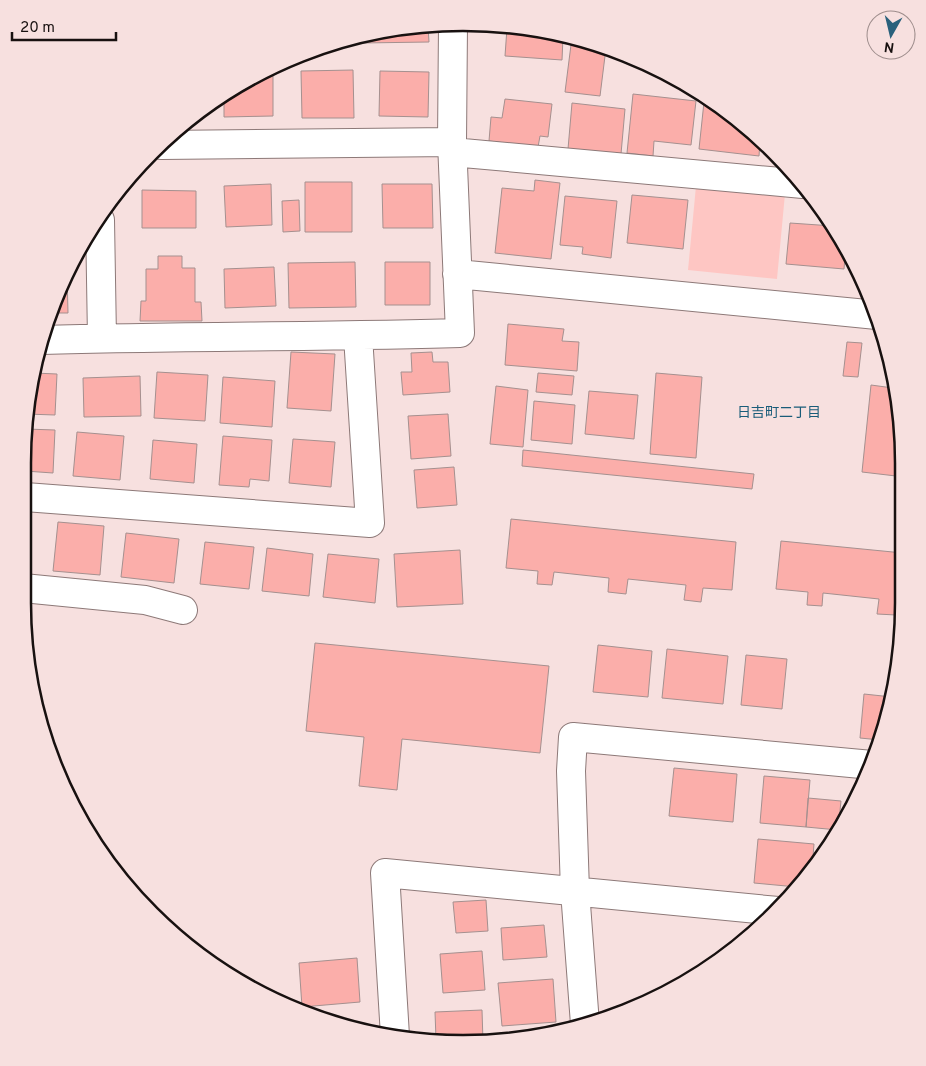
<svg xmlns="http://www.w3.org/2000/svg" width="926" height="1066" font-family="Overpass,'Noto Sans JP',sans-serif">
<rect width="100%" height="100%" fill="#f7e0df"/>
<!-- green -->
<path fill="#fec6c3" d="M 696,186 L 785,194 L 777,279 L 688,270 Z"/>
<!-- building -->
<path fill="#fbaeaa" stroke="#a5908f" d="M 406,26 L 428,26 L 429,42 L 362,43 L 362,36 Z
M 507,28 L 530,30 L 549,33 L 548,36 L 563,37 L 562,60 L 505,56 Z
M 572,37 L 577,38 L 606,48 L 600,96 L 565,92 Z
M 270,69 L 273,69 L 273,116 L 224,117 L 224,95 L 243,81 Z
M 353,70 L 354,118 L 302,118 L 301,71 Z
M 380,71 L 429,72 L 428,117 L 379,116 Z
M 633,94 L 696,101 L 691,145 L 654,141 L 653,156 L 627,153 Z
M 505,99 L 552,104 L 548,137 L 540,136 L 538,147 L 489,141 L 491,117 L 502,118 Z
M 704,102 L 714,103 L 731,114 L 760,141 L 759,156 L 699,149 Z
M 572,103 L 625,109 L 621,154 L 568,149 Z
M 195,116 L 195,125 L 181,126 Z
M 770,150 L 780,159 L 769,158 Z
M 535,180 L 560,183 L 551,259 L 495,253 L 502,188 L 534,191 Z
M 305,182 L 352,182 L 352,232 L 305,232 Z
M 271,184 L 272,225 L 226,227 L 224,186 Z
M 382,184 L 432,184 L 433,228 L 383,228 Z
M 142,190 L 196,191 L 196,228 L 142,228 Z
M 632,195 L 688,200 L 683,249 L 627,243 Z
M 565,196 L 617,201 L 611,258 L 582,254 L 583,247 L 560,245 Z
M 299,200 L 300,231 L 283,232 L 282,201 Z
M 790,223 L 833,226 L 846,246 L 844,269 L 786,264 Z
M 158,256 L 182,256 L 182,268 L 195,268 L 195,302 L 201,302 L 202,321 L 140,321 L 141,301 L 146,301 L 146,269 L 158,269 Z
M 355,262 L 356,307 L 289,308 L 288,263 Z
M 385,262 L 430,262 L 430,305 L 385,305 Z
M 274,267 L 276,306 L 225,308 L 224,269 Z
M 67,274 L 68,313 L 50,313 Z
M 508,324 L 564,329 L 562,341 L 579,342 L 577,371 L 505,365 Z
M 847,342 L 862,343 L 858,377 L 843,376 Z
M 291,352 L 335,354 L 331,411 L 287,408 Z
M 432,352 L 433,362 L 448,362 L 450,392 L 403,395 L 401,372 L 412,372 L 411,353 Z
M 157,372 L 208,375 L 205,421 L 154,418 Z
M 34,373 L 57,374 L 55,415 L 26,414 L 26,405 Z
M 538,373 L 574,376 L 572,395 L 536,392 Z
M 656,373 L 702,377 L 696,458 L 650,454 Z
M 140,376 L 141,416 L 84,417 L 83,378 Z
M 223,377 L 275,381 L 272,427 L 220,423 Z
M 871,385 L 893,388 L 901,428 L 896,476 L 862,472 Z
M 496,386 L 528,390 L 523,447 L 490,444 Z
M 589,391 L 638,395 L 634,439 L 585,434 Z
M 534,401 L 575,405 L 572,444 L 531,440 Z
M 448,414 L 451,456 L 411,459 L 408,416 Z
M 26,429 L 55,430 L 53,473 L 25,471 Z
M 77,432 L 124,436 L 120,480 L 73,476 Z
M 223,436 L 272,440 L 269,481 L 250,479 L 249,487 L 219,485 Z
M 293,439 L 335,442 L 331,487 L 289,483 Z
M 153,440 L 197,444 L 194,483 L 150,479 Z
M 523,450 L 754,474 L 752,489 L 522,466 Z
M 454,467 L 457,505 L 417,508 L 414,470 Z
M 511,519 L 736,542 L 732,590 L 703,588 L 701,602 L 684,600 L 686,585 L 628,579 L 626,594 L 608,592 L 609,578 L 554,572 L 552,585 L 537,584 L 538,571 L 506,568 Z
M 58,522 L 104,526 L 100,575 L 53,571 Z
M 24,525 L 29,526 L 24,568 L 23,568 Z
M 126,533 L 179,539 L 174,583 L 121,577 Z
M 781,541 L 903,553 L 903,602 L 898,601 L 896,615 L 877,614 L 879,599 L 823,593 L 822,606 L 807,605 L 808,592 L 776,589 Z
M 205,542 L 254,547 L 249,589 L 200,584 Z
M 267,548 L 313,554 L 309,596 L 262,591 Z
M 460,550 L 463,604 L 397,607 L 394,554 Z
M 328,554 L 379,559 L 375,603 L 323,597 Z
M 315,643 L 549,666 L 540,753 L 402,739 L 397,790 L 359,786 L 364,737 L 306,731 Z
M 598,645 L 652,651 L 648,697 L 593,692 Z
M 667,649 L 728,656 L 723,704 L 662,698 Z
M 746,655 L 787,659 L 782,709 L 741,705 Z
M 864,694 L 892,697 L 880,740 L 860,738 Z
M 674,768 L 737,774 L 733,822 L 669,816 Z
M 764,776 L 810,780 L 806,827 L 760,823 Z
M 808,798 L 841,801 L 838,830 L 806,827 Z
M 758,839 L 814,844 L 812,869 L 797,887 L 754,883 Z
M 486,900 L 488,931 L 456,933 L 453,902 Z
M 544,925 L 547,957 L 503,960 L 501,928 Z
M 482,951 L 485,990 L 443,993 L 440,954 Z
M 357,958 L 360,1002 L 302,1007 L 299,963 Z
M 553,979 L 556,1022 L 502,1026 L 498,983 Z
M 482,1010 L 483,1042 L 436,1039 L 435,1012 Z
M 376,1029 L 376,1035 L 360,1030 Z"/>
<g fill="none" stroke-linecap="round" stroke-linejoin="round">
<!-- minor casing -->
<g stroke="#8d7978" stroke-width="30">
<path id="minor" d="M 161,145 L 452,142
M 452,152 L 803,184
M 100,220 L 102,338
M 457,274 L 877,315
M 42,340 C 181,336 320,337 460,333 L 452,142 L 453,25
M 25,497 L 370,523 L 358,336
M 23,588 L 145,600 L 183,610
M 585,1024 L 575,891 L 571,771 L 573,737 L 872,765
M 395,1036 L 385,873 L 778,911"/>
</g>
<!-- minor -->
<use href="#minor" stroke="#fff" stroke-width="28"/>
</g>
<g text-anchor="middle" stroke-width="4" stroke-linejoin="round" paint-order="stroke">
<!-- neighbourhood labels -->
<g font-size="14" fill="#195c79" stroke="#f7e0df">
<text x="779" y="417">日吉町二丁目</text>
</g>
</g>
<!-- crop -->
<path d="M0 0H926V1066H0ZM463 31H463A432 432 0 0 1 895 463V603A432 432 0 0 1 463 1035H463A432 432 0 0 1 31 603V463A432 432 0 0 1 463 31Z" fill="#f7e0df" fill-rule="evenodd"/>
<path fill="none" stroke="#181110" stroke-width="2.5" d="M463 31H463A432 432 0 0 1 895 463V603A432 432 0 0 1 463 1035H463A432 432 0 0 1 31 603V463A432 432 0 0 1 463 31Z"/>
<!-- north arrow -->
<g transform="translate(891 35) rotate(188)"><circle r="24" fill="#f7e0df" stroke="#9e8d8c"/>
<path d="M0-4L9 19L0 12L-9 19Z" fill="#2a617c"/>
<text y="-8" font-size="14" font-weight="bold" text-anchor="middle" fill="#181110">N</text>
</g>
<!-- scale -->
<path d="M12 32v8h104v-8" fill="none" stroke="#181110" stroke-width="2.5"/>
<text x="20" y="32" font-size="15" fill="#181110" stroke="#f7e0df" stroke-width="4" paint-order="stroke">20 m</text>
</svg>
